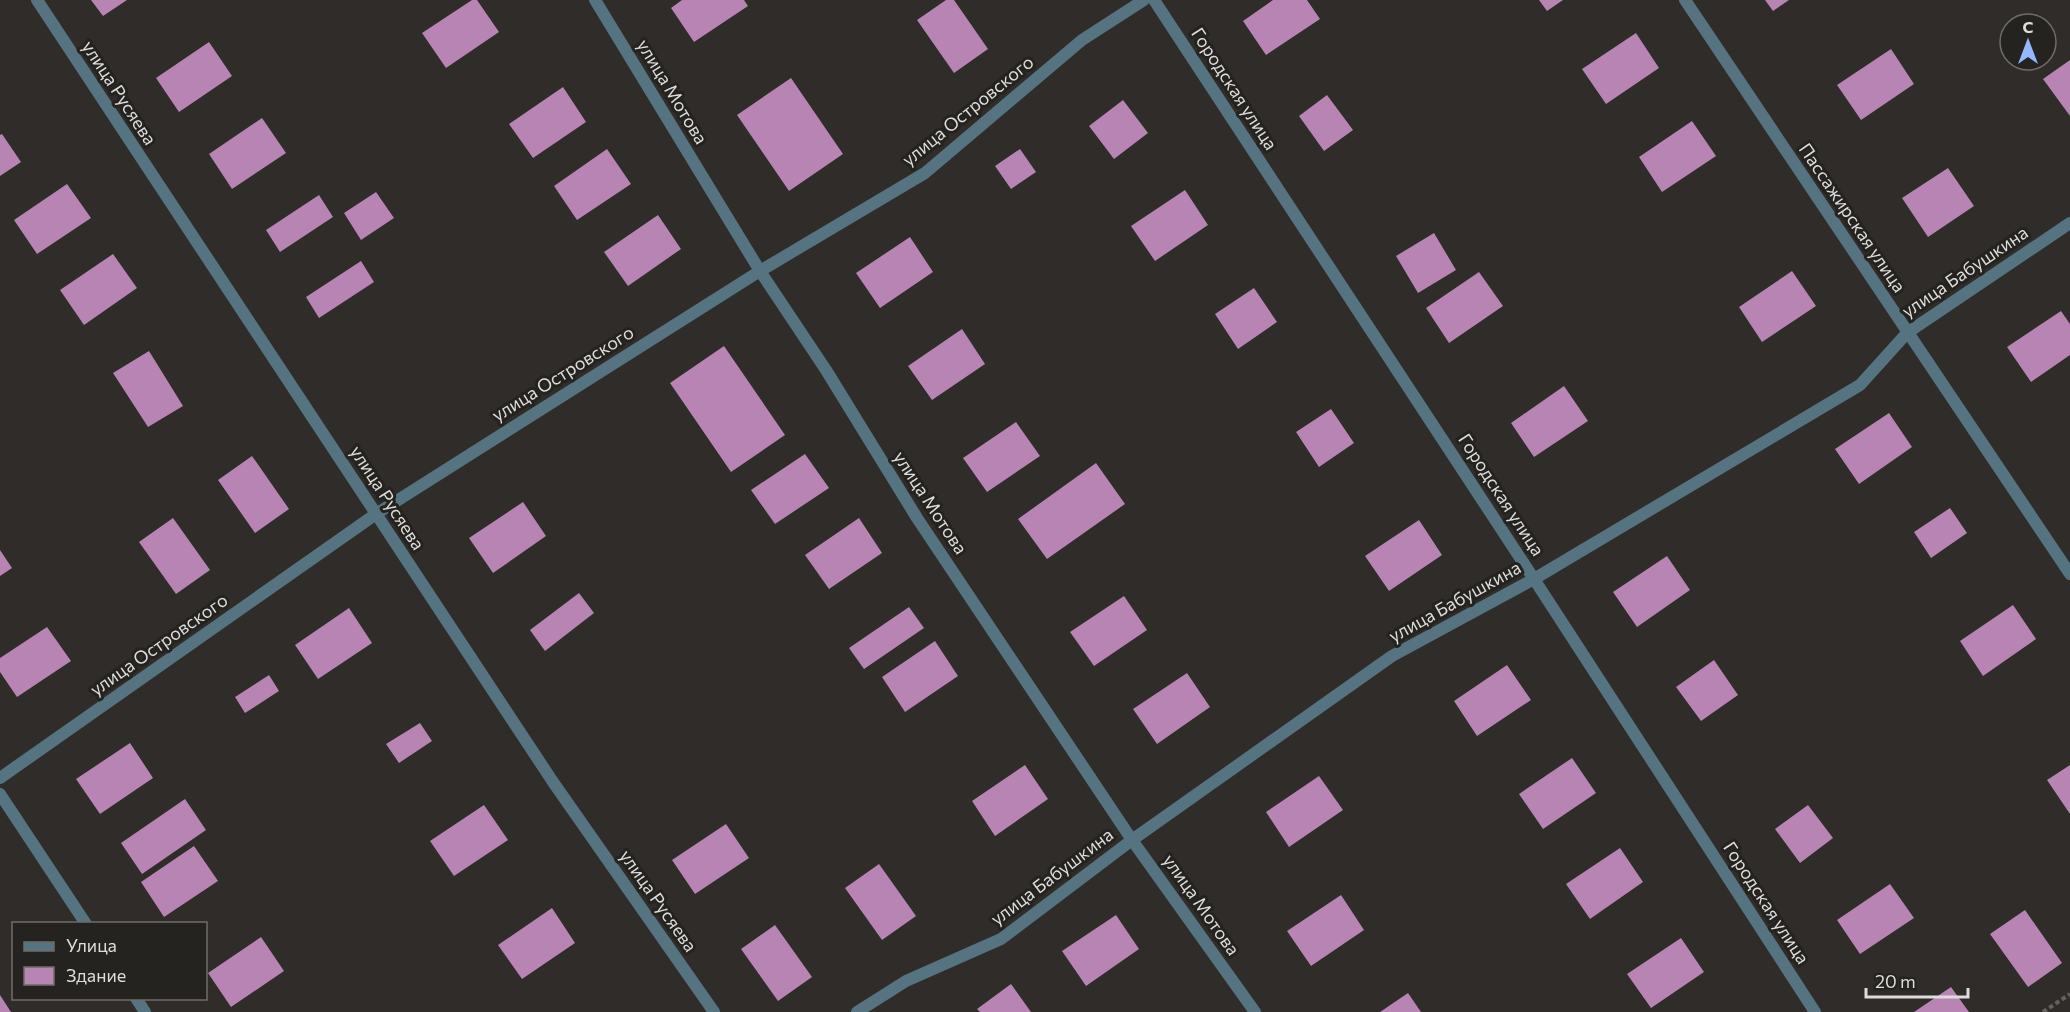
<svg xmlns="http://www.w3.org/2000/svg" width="2070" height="1012" font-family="Commissioner,sans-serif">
<rect width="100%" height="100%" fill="#2f2c29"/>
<!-- building -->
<path fill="#b784b4" d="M 91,0 L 127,0 L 103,16 Z
M 472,0 L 477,0 L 499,32 L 446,68 L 422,33 Z
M 682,0 L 744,0 L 748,6 L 694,42 L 671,8 Z
M 946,0 L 954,0 L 988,49 L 954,73 L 917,20 Z
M 1273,0 L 1307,0 L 1320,19 L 1266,55 L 1243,21 Z
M 1539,0 L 1563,0 L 1547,11 Z
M 1765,0 L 1789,0 L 1773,11 Z
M 1636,33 L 1659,68 L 1606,104 L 1582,69 Z
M 209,42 L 232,76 L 179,112 L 156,78 Z
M 1891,49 L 1914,84 L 1861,120 L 1837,85 Z
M 2070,60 L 2070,116 L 2043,79 Z
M 791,78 L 843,154 L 789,191 L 737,115 Z
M 563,87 L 586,122 L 533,158 L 509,124 Z
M 1327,95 L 1353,130 L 1324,151 L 1299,116 Z
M 1123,100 L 1148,133 L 1114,159 L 1089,126 Z
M 262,118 L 286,153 L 232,189 L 209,154 Z
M 1692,121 L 1716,156 L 1662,192 L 1639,157 Z
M 2,134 L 21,162 L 0,176 L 0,135 Z
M 607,149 L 631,184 L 577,220 L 554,186 Z
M 1020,149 L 1036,172 L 1011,189 L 995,166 Z
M 1948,168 L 1974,206 L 1928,237 L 1902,198 Z
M 67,184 L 91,218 L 37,254 L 14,220 Z
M 1185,190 L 1208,225 L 1155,261 L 1131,226 Z
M 376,192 L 394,218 L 361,240 L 344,213 Z
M 319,195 L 333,217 L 280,252 L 266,230 Z
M 658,215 L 681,249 L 628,286 L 604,252 Z
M 1434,233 L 1456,270 L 1418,293 L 1396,256 Z
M 910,237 L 933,272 L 880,308 L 856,273 Z
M 113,254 L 137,288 L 84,325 L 60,290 Z
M 361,261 L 374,282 L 319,318 L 306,297 Z
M 1792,271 L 1816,306 L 1762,342 L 1739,307 Z
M 1479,272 L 1503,306 L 1449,343 L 1426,308 Z
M 1254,288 L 1277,322 L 1238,349 L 1215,314 Z
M 2061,311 L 2070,324 L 2070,355 L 2031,382 L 2007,347 Z
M 962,329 L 985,364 L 932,400 L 908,366 Z
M 724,346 L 785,435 L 731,472 L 670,383 Z
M 149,351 L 183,406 L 148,427 L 113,373 Z
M 1564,386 L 1588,421 L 1534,457 L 1511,423 Z
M 1331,409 L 1354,443 L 1319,467 L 1296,432 Z
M 1889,413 L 1912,447 L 1859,484 L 1835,449 Z
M 1016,422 L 1040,456 L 987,492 L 963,458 Z
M 805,454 L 829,488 L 775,524 L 751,490 Z
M 252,456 L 289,509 L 255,533 L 218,480 Z
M 1096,463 L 1125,504 L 1047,559 L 1018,519 Z
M 523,502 L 546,536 L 493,573 L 469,538 Z
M 1950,508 L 1967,533 L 1931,558 L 1914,532 Z
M 173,518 L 210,570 L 176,594 L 139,542 Z
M 859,518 L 882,553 L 829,589 L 805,555 Z
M 1419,520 L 1442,555 L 1389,591 L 1365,556 Z
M 0,550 L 12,568 L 0,576 Z
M 1667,556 L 1690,590 L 1637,627 L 1613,592 Z
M 579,593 L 594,613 L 545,651 L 530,630 Z
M 1124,596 L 1147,630 L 1094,666 L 1070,632 Z
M 2013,605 L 2036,639 L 1983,676 L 1960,641 Z
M 909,607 L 924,628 L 864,669 L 849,648 Z
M 349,608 L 372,643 L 318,679 L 295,645 Z
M 47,627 L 71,661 L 17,697 L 0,672 L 0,658 Z
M 935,641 L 958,676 L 905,712 L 882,677 Z
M 1714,660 L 1738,695 L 1701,721 L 1676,687 Z
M 1507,665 L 1531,700 L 1477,736 L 1454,701 Z
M 1187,673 L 1210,707 L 1157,744 L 1133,709 Z
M 269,675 L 279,691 L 245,713 L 235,697 Z
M 420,723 L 432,741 L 399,763 L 386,744 Z
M 130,743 L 153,778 L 100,814 L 76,779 Z
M 1572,758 L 1596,793 L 1543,829 L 1519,794 Z
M 1025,765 L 1048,799 L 995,836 L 972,801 Z
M 2070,765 L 2070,814 L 2047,780 Z
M 1319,776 L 1343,810 L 1289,847 L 1266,812 Z
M 185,799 L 206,830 L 142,874 L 121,843 Z
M 484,805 L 508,840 L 454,876 L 430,841 Z
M 1808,805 L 1833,838 L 1800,863 L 1775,829 Z
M 726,824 L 749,858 L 695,894 L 672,860 Z
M 194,846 L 218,881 L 164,917 L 141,882 Z
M 1620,848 L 1643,882 L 1590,919 L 1566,884 Z
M 879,864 L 916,916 L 882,940 L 845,888 Z
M 1890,884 L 1914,918 L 1860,954 L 1837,920 Z
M 1341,895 L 1364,930 L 1311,966 L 1287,931 Z
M 552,908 L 575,943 L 522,979 L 498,945 Z
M 2025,910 L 2062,963 L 2028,987 L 1990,934 Z
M 1116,915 L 1139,949 L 1086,986 L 1062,951 Z
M 775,925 L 812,977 L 778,1001 L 741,949 Z
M 261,937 L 284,971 L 231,1007 L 208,973 Z
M 1681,938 L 1704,972 L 1651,1008 L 1627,974 Z
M 1011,984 L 1031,1012 L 980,1012 L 977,1009 Z
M 1951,987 L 1969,1012 L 1914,1012 Z
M 1408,993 L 1421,1012 L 1380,1012 Z
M 0,995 L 11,1012 L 0,1012 Z"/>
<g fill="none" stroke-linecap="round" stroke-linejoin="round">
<!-- path -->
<path stroke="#64625f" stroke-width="4" stroke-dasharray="4.5 3" stroke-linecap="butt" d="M 2043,1012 L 2070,994"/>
<!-- street -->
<path stroke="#567382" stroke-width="12" d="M 37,0 L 553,782 L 714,1012
M 595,0 L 760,271 L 826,370 L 917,518 L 1132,840 L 1255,1012
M 1154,0 L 1534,579 L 1815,1012
M 1685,0 L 2070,574
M 0,778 L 376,514 L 760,271 L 925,173 L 1082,40 L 1144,0
M 0,794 L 86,924
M 136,998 L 145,1012
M 857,1012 L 906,981 L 1001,939 L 1132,840 L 1392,656 L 1534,579 L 1860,385 L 1907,333 L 2070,223"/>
</g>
<g text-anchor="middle" stroke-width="6" stroke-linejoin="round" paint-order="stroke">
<!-- street labels -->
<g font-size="18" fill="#dedddb" stroke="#25231f">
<text transform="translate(1234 89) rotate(57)" y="6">Городская улица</text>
<text transform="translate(672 92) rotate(59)" y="6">улица Мотова</text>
<text transform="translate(119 93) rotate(57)" y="6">улица Русяева</text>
<text transform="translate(968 111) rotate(-39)" y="6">улица Островского</text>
<text transform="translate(1852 218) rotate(56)" y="6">Пассажирская улица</text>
<text transform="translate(1965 272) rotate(-34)" y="6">улица Бабушкина</text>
<text transform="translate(563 374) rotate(-32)" y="6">улица Островского</text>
<text transform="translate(1501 495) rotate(57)" y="6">Городская улица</text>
<text transform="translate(387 498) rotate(57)" y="6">улица Русяева</text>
<text transform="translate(930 503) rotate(57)" y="6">улица Мотова</text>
<text transform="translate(1455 602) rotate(-29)" y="6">улица Бабушкина</text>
<text transform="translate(159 645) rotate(-35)" y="6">улица Островского</text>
<text transform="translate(1052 877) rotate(-37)" y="6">улица Бабушкина</text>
<text transform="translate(658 901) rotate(55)" y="6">улица Русяева</text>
<text transform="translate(1766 903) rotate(57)" y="6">Городская улица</text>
<text transform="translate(1201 905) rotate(55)" y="6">улица Мотова</text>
</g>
</g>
<!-- legend -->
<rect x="12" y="922" width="195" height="78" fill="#25231f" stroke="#6f6d6a" stroke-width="1.5"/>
<rect x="24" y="942" width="30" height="9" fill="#567382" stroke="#6f6d6a" stroke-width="1.5"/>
<text x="66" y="952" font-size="18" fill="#dedddb">Улица</text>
<rect x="24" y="967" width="30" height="18" fill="#b784b4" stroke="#6f6d6a" stroke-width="1.5"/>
<text x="66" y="982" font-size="18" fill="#dedddb">Здание</text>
<!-- north arrow -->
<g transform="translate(2028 42)"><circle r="28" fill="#25231f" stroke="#6f6d6a" stroke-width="1.5"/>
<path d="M0-4.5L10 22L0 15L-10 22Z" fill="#94b7fd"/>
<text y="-9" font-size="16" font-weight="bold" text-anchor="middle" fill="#dedddb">С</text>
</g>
<!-- scale -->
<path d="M1866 988v9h102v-9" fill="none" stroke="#dedddb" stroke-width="3"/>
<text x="1875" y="988" font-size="18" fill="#dedddb" stroke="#25231f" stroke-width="4.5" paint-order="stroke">20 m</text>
</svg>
